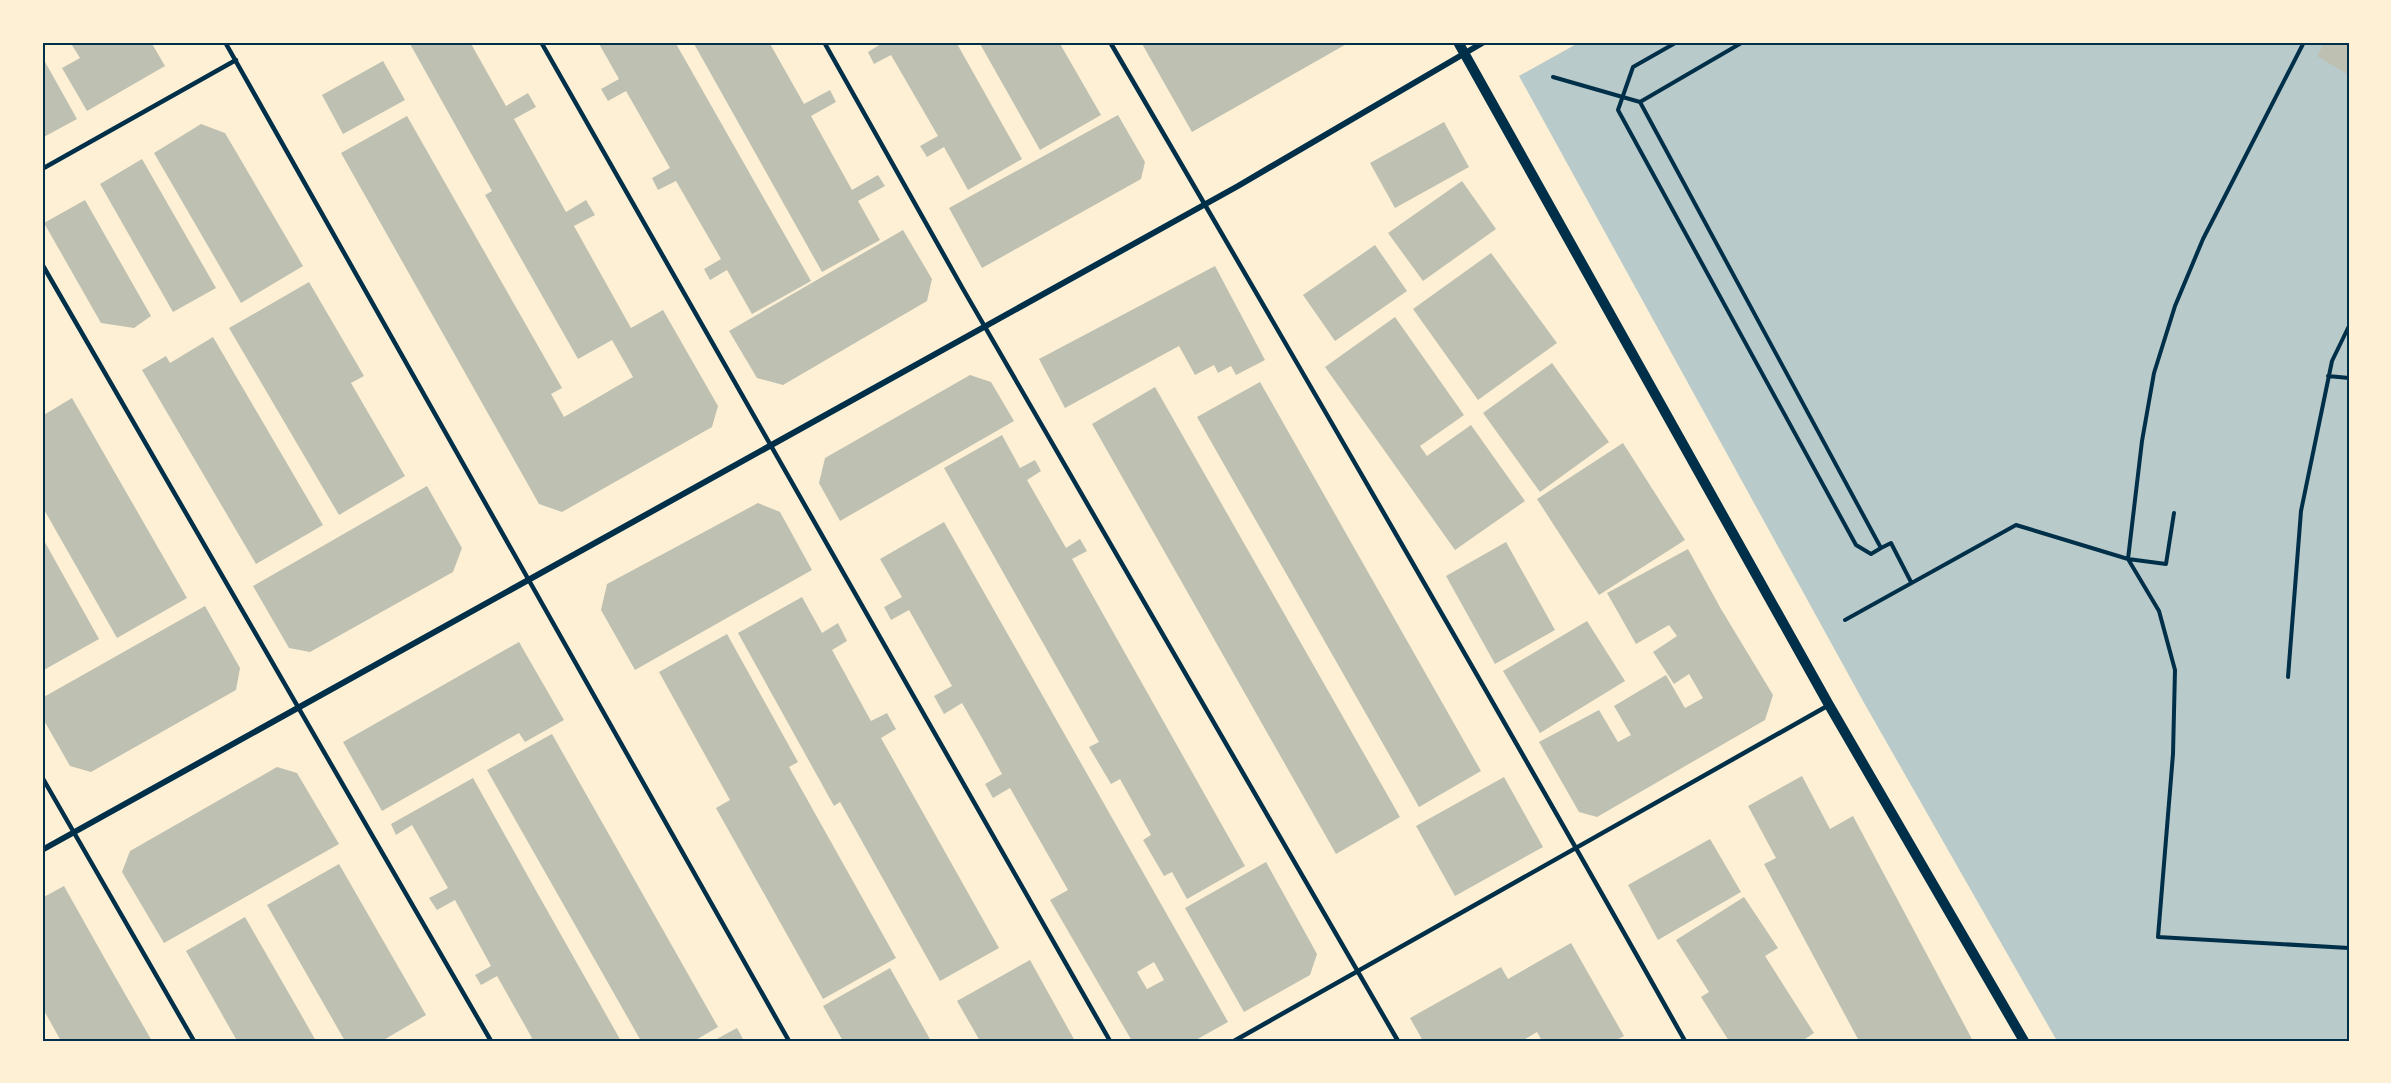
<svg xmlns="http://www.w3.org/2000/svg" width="2391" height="1083" font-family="Inter,sans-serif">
<rect width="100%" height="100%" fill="#fdf0d5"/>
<!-- green -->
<path fill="#b9caca" d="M 1580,42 L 2349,42 L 2349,1041 L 2057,1041 L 1863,701 L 1519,76 Z"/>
<!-- building -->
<path fill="#bec0b2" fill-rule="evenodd" d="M 70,42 L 151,42 L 165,66 L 87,111 L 62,68 L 80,58 Z
M 409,42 L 470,42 L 506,106 L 528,93 L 536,107 L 514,119 L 566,212 L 586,200 L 595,215 L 574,226 L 631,328 L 663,310 L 718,406 L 712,427 L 562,512 L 539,504 L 341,153 L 407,116 L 562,388 L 551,394 L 564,417 L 633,377 L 612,340 L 578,359 L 485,195 L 492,191 Z
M 598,42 L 675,42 L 811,281 L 752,314 L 727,270 L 710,280 L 704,269 L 721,259 L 676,181 L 658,190 L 652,178 L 670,168 L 626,91 L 608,101 L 601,89 L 619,79 Z
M 693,42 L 769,42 L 804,104 L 830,90 L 836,102 L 811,116 L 852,190 L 878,175 L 885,186 L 858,201 L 880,240 L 822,272 Z
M 884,42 L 956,42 L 1022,159 L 968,190 L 944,147 L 927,157 L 920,146 L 938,136 L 891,55 L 874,64 L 868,52 Z
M 979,42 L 1059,42 L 1101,115 L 1040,150 Z
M 1141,42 L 1350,42 L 1192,132 Z
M 2325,42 L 2349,42 L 2349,75 L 2317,56 Z
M 44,60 L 77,119 L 42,138 L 42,61 Z
M 383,61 L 405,100 L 343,134 L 322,95 Z
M 1118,115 L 1145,162 L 1141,179 L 982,268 L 949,208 Z
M 1444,122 L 1469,167 L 1395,208 L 1370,163 Z
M 201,124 L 225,133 L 303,266 L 241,303 L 154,153 Z
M 142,159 L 216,288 L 173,312 L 100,184 Z
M 1462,181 L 1496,229 L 1423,281 L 1388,233 Z
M 85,200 L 151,316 L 134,328 L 101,323 L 44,223 Z
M 903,230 L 932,279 L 927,301 L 783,385 L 757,378 L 729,331 Z
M 1375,245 L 1407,291 L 1335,341 L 1303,295 Z
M 1491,253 L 1557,343 L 1478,400 L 1413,309 Z
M 1215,266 L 1265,360 L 1236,375 L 1231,366 L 1218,373 L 1214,365 L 1195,375 L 1179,346 L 1065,408 L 1039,359 Z
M 309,282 L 364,376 L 351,383 L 405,476 L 339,515 L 229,328 Z
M 1395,317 L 1464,415 L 1420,446 L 1427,456 L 1471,425 L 1525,501 L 1455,550 L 1325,367 Z
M 213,337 L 323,525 L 256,564 L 142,370 L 166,356 L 170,363 Z
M 1552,363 L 1609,442 L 1540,492 L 1483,413 Z
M 970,375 L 991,382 L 1014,421 L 840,521 L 819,483 L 825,458 Z
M 1260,382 L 1481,771 L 1419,807 L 1197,417 Z
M 1155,387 L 1400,817 L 1336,854 L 1092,424 Z
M 72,398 L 187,598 L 117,638 L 42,506 L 42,416 Z
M 1002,435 L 1020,468 L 1035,460 L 1041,471 L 1027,480 L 1066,548 L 1080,539 L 1087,551 L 1072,559 L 1245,866 L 1187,899 L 1172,872 L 1164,876 L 1143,840 L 1151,835 L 1120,779 L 1111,784 L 1089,747 L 1099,742 L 944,468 Z
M 1623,443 L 1685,540 L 1599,595 L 1537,499 Z
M 427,486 L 462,548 L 453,572 L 310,652 L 289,648 L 253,586 Z
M 758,503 L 780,512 L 812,570 L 635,670 L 601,610 L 607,584 Z
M 944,522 L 1228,1022 L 1194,1041 L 1132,1041 L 1050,900 L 1068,890 L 1031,825 L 1010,788 L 993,798 L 985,784 L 1002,774 L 981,736 L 962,703 L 944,714 L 934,696 L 952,686 L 909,610 L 891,620 L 884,607 L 902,597 L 880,559 ZM 1154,962 L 1164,980 L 1147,989 L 1137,972 Z
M 42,537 L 99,639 L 42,671 Z
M 1506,542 L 1555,630 L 1495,664 L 1446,576 Z
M 1688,549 L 1721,609 L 1773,695 L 1765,720 L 1597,817 L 1579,812 L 1539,742 L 1599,710 L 1618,742 L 1631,735 L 1614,706 L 1666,675 L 1685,708 L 1703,698 L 1689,674 L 1674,684 L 1653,652 L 1677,636 L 1669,625 L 1636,644 L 1607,593 Z
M 802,597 L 822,633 L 838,623 L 847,641 L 832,650 L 871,721 L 887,713 L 896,729 L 881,738 L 999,948 L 940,981 L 840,802 L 834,806 L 738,633 Z
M 205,606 L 240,668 L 236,690 L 91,772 L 70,766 L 42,717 L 42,698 Z
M 1587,621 L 1625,681 L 1540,733 L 1503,671 Z
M 727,634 L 798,762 L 789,767 L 896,958 L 823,999 L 716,808 L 730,800 L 659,672 Z
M 519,642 L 564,720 L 525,742 L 519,733 L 382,811 L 343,742 Z
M 552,734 L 718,1027 L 694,1041 L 641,1041 L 487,770 Z
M 277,767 L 297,773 L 339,844 L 164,943 L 122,872 L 130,851 Z
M 1802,776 L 1830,829 L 1853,816 L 1973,1041 L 1859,1041 L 1764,864 L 1776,858 L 1748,806 Z
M 1504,777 L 1543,847 L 1455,896 L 1416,826 Z
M 473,778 L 539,896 L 621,1041 L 526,1041 L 532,1038 L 497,976 L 481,985 L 475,975 L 491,966 L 455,900 L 437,910 L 429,898 L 448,888 L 412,825 L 396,835 L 391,824 Z
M 1710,839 L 1741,892 L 1658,940 L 1628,885 Z
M 1266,862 L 1317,954 L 1310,975 L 1244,1012 L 1185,908 Z
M 339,864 L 426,1015 L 382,1041 L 345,1041 L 267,905 Z
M 64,886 L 105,959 L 152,1041 L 61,1041 L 42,1007 L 42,898 Z
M 1744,897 L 1778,948 L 1765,956 L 1814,1033 L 1802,1041 L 1729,1041 L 1701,997 L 1709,992 L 1676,940 Z
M 245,917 L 295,1004 L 316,1041 L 237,1041 L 236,1039 L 186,951 Z
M 1571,943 L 1624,1036 L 1615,1041 L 1542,1041 L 1537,1032 L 1522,1041 L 1423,1041 L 1410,1018 L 1501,967 L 1508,979 Z
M 1030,960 L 1075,1041 L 980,1041 L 957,1001 Z
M 890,968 L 931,1041 L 843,1041 L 823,1006 Z
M 737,1028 L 744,1041 L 713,1041 Z"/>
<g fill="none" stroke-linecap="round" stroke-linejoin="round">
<!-- path -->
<path stroke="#003049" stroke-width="4" d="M 1677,42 L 1633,67 L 1618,110 L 1856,545 L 1871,554 L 1881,548
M 2304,42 L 2203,239 L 2175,306 L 2154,373 L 2142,441 L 2128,559 L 2159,611 L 2175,670 L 2173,754 L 2158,937 L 2349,948
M 1553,77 L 1640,102 L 1743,42
M 1640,102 L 1881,548 L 1891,543 L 1911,582
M 2328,376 L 2349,378
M 1845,620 L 2016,525 L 2128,559 L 2166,564 L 2174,513
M 2288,677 L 2301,511 L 2332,361 L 2349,326"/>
<!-- service -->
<path stroke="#003049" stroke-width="4.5" d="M 225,42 L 789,1041
M 541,42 L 1110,1041
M 824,42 L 963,289 L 1398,1041
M 1110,42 C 1304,374 1497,706 1685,1041
M 42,169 L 236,60
M 42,264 L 491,1041
M 42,777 L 194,1041
M 1234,1041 L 1829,705"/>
<!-- minor -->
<path stroke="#003049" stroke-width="6" d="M 42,850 L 1238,186 L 1484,42"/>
<!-- tertiary -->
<path stroke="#003049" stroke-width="10" d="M 1458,42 L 1829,705 L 2024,1041"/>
</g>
<!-- border -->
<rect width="2391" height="1083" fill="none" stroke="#fdf0d5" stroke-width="87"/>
<rect x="44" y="44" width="2304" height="996" fill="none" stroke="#003049" stroke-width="2"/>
</svg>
